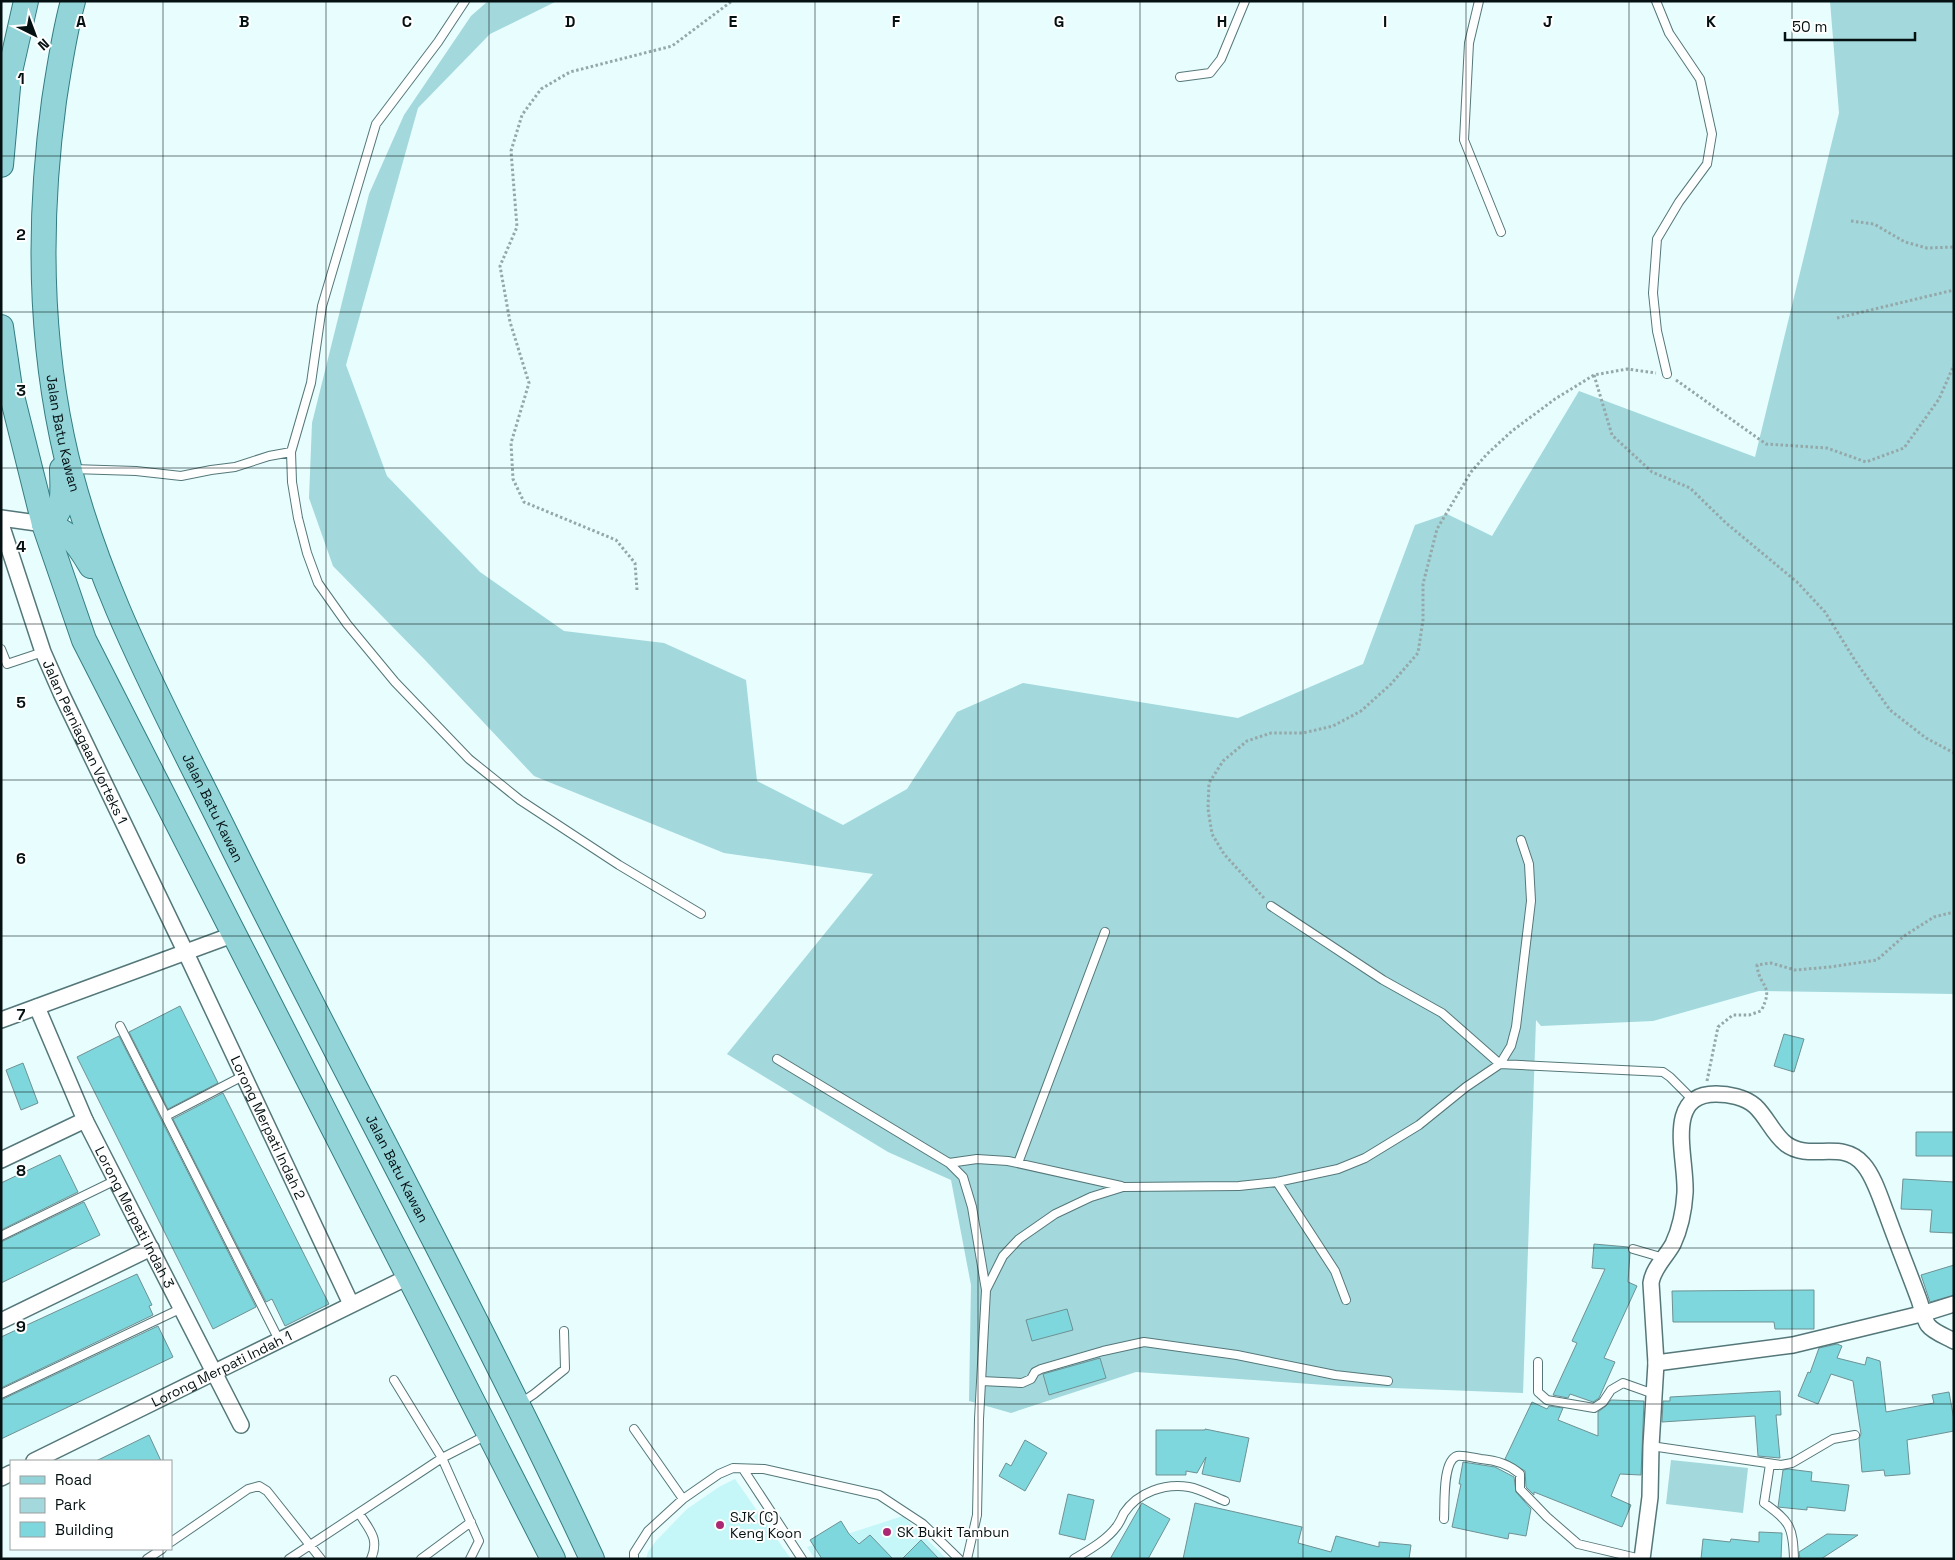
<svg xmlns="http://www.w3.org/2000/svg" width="1955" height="1560" font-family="'Space Grotesk',sans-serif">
<rect width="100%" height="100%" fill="#e7fdfe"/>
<!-- built -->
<path fill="#c5f6f8" d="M 735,1479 L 791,1559 L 646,1559 L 648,1552 L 656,1541 L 687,1509 L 719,1487 Z
M 903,1516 L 947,1559 L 815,1559 L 807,1547 Z"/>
<!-- green -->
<path fill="#a3d8dc" d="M 488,1 L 557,1 L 490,34 L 418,108 L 346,365 L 387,476 L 480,572 L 564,631 L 664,643 L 746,680 L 757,781 L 843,825 L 907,789 L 957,712 L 1023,683 L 1238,718 L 1363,664 L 1415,525 L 1447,514 L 1492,536 L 1579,391 L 1755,457 L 1839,113 L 1830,1 L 1954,1 L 1954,994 L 1759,991 L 1653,1021 L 1541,1026 L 1536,1020 L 1523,1393 L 1341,1386 L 1136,1372 L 1011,1413 L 969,1401 L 971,1285 L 951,1180 L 888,1152 L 727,1054 L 873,874 L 724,853 L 534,776 L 425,660 L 333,566 L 309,498 L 312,423 L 369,194 L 404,115 L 471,16 Z
M 1671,1460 L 1748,1468 L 1743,1513 L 1666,1504 Z"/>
<!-- building -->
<path fill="#7ed7dd" stroke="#6e9193" d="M 180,1006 L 218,1083 L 168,1109 L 129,1032 Z
M 1784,1034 L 1804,1039 L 1794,1072 L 1774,1066 Z
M 119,1036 L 256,1307 L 213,1329 L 77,1057 Z
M 23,1063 L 38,1103 L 21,1110 L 6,1070 Z
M 223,1093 L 329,1304 L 285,1326 L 272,1299 L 266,1302 L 173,1119 Z
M 1916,1132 L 1954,1132 L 1954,1156 L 1916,1156 Z
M 60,1155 L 78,1192 L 1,1230 L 1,1183 Z
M 1903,1179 L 1954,1182 L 1954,1233 L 1930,1232 L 1932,1210 L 1901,1209 Z
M 84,1202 L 100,1235 L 1,1283 L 1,1242 Z
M 1594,1244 L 1628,1247 L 1630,1253 L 1628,1282 L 1637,1286 L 1604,1358 L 1615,1362 L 1599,1398 L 1593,1402 L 1570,1394 L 1568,1398 L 1553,1395 L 1577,1343 L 1572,1341 L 1605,1269 L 1592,1268 Z
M 1954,1265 L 1954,1295 L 1930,1302 L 1921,1275 Z
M 137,1274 L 152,1305 L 149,1306 L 153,1315 L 1,1388 L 1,1337 Z
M 1814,1290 L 1814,1329 L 1775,1329 L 1774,1322 L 1673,1322 L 1672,1291 Z
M 1067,1309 L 1073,1330 L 1032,1341 L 1026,1320 Z
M 158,1326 L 173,1357 L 1,1439 L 1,1400 Z
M 1837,1344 L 1842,1346 L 1837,1358 L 1865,1365 L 1867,1357 L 1880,1361 L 1886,1412 L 1934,1403 L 1932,1395 L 1949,1392 L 1954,1420 L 1954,1431 L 1907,1440 L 1910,1474 L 1885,1476 L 1884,1470 L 1862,1472 L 1859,1439 L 1861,1434 L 1853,1381 L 1831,1374 L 1818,1404 L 1798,1396 L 1808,1372 L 1810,1373 L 1819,1348 Z
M 1100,1358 L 1106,1378 L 1049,1395 L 1043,1374 Z
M 1780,1391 L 1781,1415 L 1776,1415 L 1780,1458 L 1758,1456 L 1755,1416 L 1662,1422 L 1663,1401 L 1670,1401 L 1670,1397 Z
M 1611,1400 L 1644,1401 L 1641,1475 L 1620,1474 L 1611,1496 L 1631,1505 L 1622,1527 L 1534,1492 L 1534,1495 L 1526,1487 L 1525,1471 L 1505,1459 L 1532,1402 L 1547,1409 L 1549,1406 L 1563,1408 L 1558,1420 L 1598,1436 L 1598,1412 L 1606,1406 Z
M 1205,1429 L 1249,1438 L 1240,1482 L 1202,1474 L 1206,1457 L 1197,1473 L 1186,1471 L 1186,1475 L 1156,1475 L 1156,1430 L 1205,1430 Z
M 149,1435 L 161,1461 L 96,1461 Z
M 1025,1440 L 1047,1453 L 1025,1491 L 999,1476 L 1006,1463 L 1011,1466 Z
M 1463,1462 L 1495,1467 L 1514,1477 L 1516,1492 L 1531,1509 L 1526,1536 L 1509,1533 L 1508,1539 L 1452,1527 L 1461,1484 L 1459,1484 Z
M 1788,1469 L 1812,1472 L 1811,1481 L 1849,1485 L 1845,1511 L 1807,1507 L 1807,1510 L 1778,1507 L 1783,1470 Z
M 1068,1494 L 1094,1500 L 1085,1540 L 1059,1534 Z
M 1142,1503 L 1170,1519 L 1148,1559 L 1110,1559 Z
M 1195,1503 L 1302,1527 L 1298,1543 L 1331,1552 L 1336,1536 L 1379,1547 L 1379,1542 L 1411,1545 L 1409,1559 L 1183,1559 Z
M 841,1521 L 849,1534 L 859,1544 L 870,1535 L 893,1559 L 822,1559 L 810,1540 Z
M 1759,1532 L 1782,1533 L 1781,1559 L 1701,1559 L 1703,1539 L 1730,1542 L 1731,1539 L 1759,1542 Z
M 1827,1534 L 1858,1535 L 1821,1559 L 1800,1559 L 1799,1552 Z
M 921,1540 L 939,1559 L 902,1559 Z"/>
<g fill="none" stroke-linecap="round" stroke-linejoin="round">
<!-- lane casing -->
<g stroke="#557779" stroke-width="10">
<path id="lane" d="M 1479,1 L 1469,43 L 1464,140 L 1501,232
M 1656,1 L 1669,33 L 1700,79 L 1712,134 L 1707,164 L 1679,202 L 1657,239 L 1653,293 L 1657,331 L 1667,374
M 1180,77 L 1210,73 L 1221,59 L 1245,1
M 291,452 L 292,482 L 298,518 L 307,553 L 318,583 L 347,624 L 395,682 L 469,759 L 520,800 L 619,865 L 701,914
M 72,469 L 136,471 L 181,476 L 211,470 L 235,467 L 269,456 L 291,452 L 311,383 L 322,306 L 376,124 L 438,42 L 465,1
M 1,649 L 7,664 L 43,652
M 1271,906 L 1383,980 L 1442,1013 L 1500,1064 L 1663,1072 L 1670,1077 L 1692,1099
M 120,1026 L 279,1340
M 777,1059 L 949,1163 L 963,1177 L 972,1207 L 986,1290
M 166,1116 L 243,1076
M 949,1163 L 977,1159 L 1008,1161 L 1121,1186
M 1018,1163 L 1105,932
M 1277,1182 L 1335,1271 L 1346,1300
M 1,1236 L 116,1180
M 1633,1249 L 1664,1258
M 1538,1362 L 1538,1392 L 1547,1400 L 1594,1408 L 1603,1402 L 1611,1390 L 1623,1383 L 1654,1394
M 394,1380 L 442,1458 L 479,1541 L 470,1559
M 981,1381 L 1022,1383 L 1031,1379 L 1035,1372 L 1041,1369 L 1103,1351 L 1144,1342 L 1237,1355 L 1335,1375 L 1388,1381
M 1,1394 L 182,1308
M 519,1404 L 534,1394 L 565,1369 L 564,1331
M 634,1429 L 683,1499
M 1651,1446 L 1781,1465 L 1792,1463 L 1833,1439 L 1855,1435
M 1770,1464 L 1764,1503 C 1790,1521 1793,1527 1794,1559
M 743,1469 L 802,1559
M 359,1513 C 369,1530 380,1538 371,1559
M 1444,1519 C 1445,1505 1442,1461 1457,1456 C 1463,1455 1474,1458 1481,1459 C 1495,1460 1510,1465 1520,1474 L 1520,1489 L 1547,1517 L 1578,1544 L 1641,1559
M 171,1542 L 248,1489 L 259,1486 L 267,1491 L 321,1559
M 147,1559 L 162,1549
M 289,1559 L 442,1458 L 487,1435
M 421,1559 L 471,1522
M 634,1559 L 634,1553 L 648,1531 L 683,1499 L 719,1474 L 733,1468 L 764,1469 L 879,1495 L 923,1524 L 959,1559
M 967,1559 L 977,1515 L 979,1419 L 986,1290 L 1003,1256 L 1019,1239 L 1055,1214 L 1091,1197 L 1123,1187 L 1239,1186 L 1277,1182 L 1338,1169 L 1365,1158 L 1419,1125 L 1466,1087 L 1500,1064 L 1511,1046 L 1516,1027 L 1531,901 L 1529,864 L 1521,840
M 1074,1559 C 1089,1550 1107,1540 1117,1526 C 1120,1522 1122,1517 1124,1513 C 1138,1492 1165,1483 1189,1487 C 1201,1489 1214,1497 1225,1501"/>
</g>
<!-- street casing -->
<g stroke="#557779" stroke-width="18">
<g id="street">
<path d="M 1,518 L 44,524"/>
<path id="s1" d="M 1,524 L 43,652 L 61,693 L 186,953 L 351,1304"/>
<path id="s2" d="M 37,1007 L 85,1120 L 241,1425"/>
<path d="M 1,1020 L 235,934"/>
<path d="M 1,1160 L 85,1120"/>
<path d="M 1,1321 L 151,1248"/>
<path d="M 1656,1363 L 1793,1345 L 1925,1313 L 1954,1304"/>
<path id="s3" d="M 34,1461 L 408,1277"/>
<path d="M 1,1478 L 11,1473"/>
<path d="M 1642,1559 L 1650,1497 L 1651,1446 L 1656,1363 L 1651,1283 C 1653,1268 1666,1257 1673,1244 C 1680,1229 1684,1209 1685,1193 C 1687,1159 1663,1094 1716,1094 C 1728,1094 1745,1097 1755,1106 C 1767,1117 1773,1134 1786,1144 C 1810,1162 1842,1139 1863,1164 C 1874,1176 1881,1200 1887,1215 C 1897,1243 1908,1270 1918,1297 C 1921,1304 1924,1320 1928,1325 C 1933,1332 1947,1337 1954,1341"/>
</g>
</g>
<!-- primary casing -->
<g stroke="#327d82" stroke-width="26">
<g id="primary">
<path id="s4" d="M 73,1 C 64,34 59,68 54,101 C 39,212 39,327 62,437 C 92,581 166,711 230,842 C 349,1082 479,1316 592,1559"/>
<path d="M 1,165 L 9,76 L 26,1"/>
<path d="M 1,327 L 10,388 L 44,524 L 84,640 L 553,1559"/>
<path d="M 44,524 C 71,532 77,543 91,566"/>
<path d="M 44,524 C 67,514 62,490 62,469"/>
</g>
</g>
<!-- path -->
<path stroke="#95a8a9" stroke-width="3" stroke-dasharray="2.5 2.5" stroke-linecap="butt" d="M 1851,221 L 1874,224 L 1905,242 L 1927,248 L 1954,247
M 1837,318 L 1954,290
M 1594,375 L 1612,435 L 1652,472 L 1690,488 L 1726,523 L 1797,582 L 1825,612 L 1856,662 L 1890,710 L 1926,738 L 1954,753
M 1676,380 L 1766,444 L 1827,448 L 1866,462 L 1904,448 L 1939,399 L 1954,365
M 637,590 L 635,563 L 616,540 L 524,502 L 513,479 L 511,443 L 529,383 L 510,322 L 500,266 L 517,227 L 511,151 L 522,115 L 541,89 L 570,72 L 672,46 L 732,1
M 1264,898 L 1224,854 L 1212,834 L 1208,809 L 1209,783 L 1223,761 L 1247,741 L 1271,733 L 1303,733 L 1333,726 L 1361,711 L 1391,684 L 1418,653 L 1423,620 L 1423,584 L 1437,529 L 1471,472 L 1487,454 L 1512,431 L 1555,399 L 1594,375 L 1627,369 L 1656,373
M 1707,1081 L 1718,1027 L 1733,1015 L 1749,1015 L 1761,1011 C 1775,984 1759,988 1757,965 L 1771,963 L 1795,970 L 1830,967 L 1877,960 L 1904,936 L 1934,917 L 1954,912"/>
<!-- lane -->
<use href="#lane" stroke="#fff" stroke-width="8"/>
<!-- street -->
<use href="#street" stroke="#fff" stroke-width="15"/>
<!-- primary -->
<use href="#primary" stroke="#93d4d9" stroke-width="24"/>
</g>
<!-- grid -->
<path fill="none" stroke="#041011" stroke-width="1" stroke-opacity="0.55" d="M 163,1 L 163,1461M 326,1 L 326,1559M 489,1 L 489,1559M 652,1 L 652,1559M 815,1 L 815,1559M 978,1 L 978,1559M 1140,1 L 1140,1559M 1303,1 L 1303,1559M 1466,1 L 1466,1559M 1629,1 L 1629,1559M 1792,1 L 1792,1559M 1,156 L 1954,156M 1,312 L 1954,312M 1,468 L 1954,468M 1,624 L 1954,624M 1,780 L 1954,780M 1,936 L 1954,936M 1,1092 L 1954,1092M 1,1248 L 1954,1248M 1,1404 L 1954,1404M 163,1549 L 163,1559"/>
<!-- markers -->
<g fill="#ab2872" stroke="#fff" stroke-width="2">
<circle cx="720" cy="1525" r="5"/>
<circle cx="887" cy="1532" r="5"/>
</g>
<g text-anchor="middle" stroke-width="4" stroke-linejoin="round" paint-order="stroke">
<!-- street labels -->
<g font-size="14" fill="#041011" stroke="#fff">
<text dy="5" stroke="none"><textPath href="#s4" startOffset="436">Jalan Batu Kawan</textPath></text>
<text dy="5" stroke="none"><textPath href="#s1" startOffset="234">Jalan Perniagaan Vorteks 1</textPath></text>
<text dy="5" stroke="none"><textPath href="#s4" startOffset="841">Jalan Batu Kawan</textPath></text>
<text dy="5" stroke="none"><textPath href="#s1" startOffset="661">Lorong Merpati Indah 2</textPath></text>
<text dy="5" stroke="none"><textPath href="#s4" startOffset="1246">Jalan Batu Kawan</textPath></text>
<text dy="5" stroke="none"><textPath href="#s2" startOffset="232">Lorong Merpati Indah 3</textPath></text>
<text dy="5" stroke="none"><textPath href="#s3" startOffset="209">Lorong Merpati Indah 1</textPath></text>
</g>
<!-- poi labels -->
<g font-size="14" fill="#041011" stroke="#fff" text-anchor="start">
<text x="730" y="1522">SJK (C)<tspan x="730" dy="16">Keng Koon</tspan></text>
<text x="897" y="1537">SK Bukit Tambun</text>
</g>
</g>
<g font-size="16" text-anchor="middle" font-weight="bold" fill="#041011" stroke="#fff" stroke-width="4" stroke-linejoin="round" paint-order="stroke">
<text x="81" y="27">A</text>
<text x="244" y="27">B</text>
<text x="407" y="27">C</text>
<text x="570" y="27">D</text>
<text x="733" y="27">E</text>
<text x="896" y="27">F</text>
<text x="1059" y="27">G</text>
<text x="1222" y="27">H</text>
<text x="1385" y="27">I</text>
<text x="1548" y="27">J</text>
<text x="1711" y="27">K</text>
<text x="21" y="84">1</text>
<text x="21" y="240">2</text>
<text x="21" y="396">3</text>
<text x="21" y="552">4</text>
<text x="21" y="708">5</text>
<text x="21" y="864">6</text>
<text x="21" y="1020">7</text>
<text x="21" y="1176">8</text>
<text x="21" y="1332">9</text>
</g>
<!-- border -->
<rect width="1955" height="1560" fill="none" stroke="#041011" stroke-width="5"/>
<!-- legend -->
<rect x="10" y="1460" width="162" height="90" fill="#ffffff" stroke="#9b9fa0"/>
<rect x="20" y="1476" width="25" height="8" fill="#93d4d9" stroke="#9b9fa0"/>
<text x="55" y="1485" font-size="15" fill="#041011">Road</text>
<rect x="20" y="1498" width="25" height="15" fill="#a3d8dc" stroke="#9b9fa0"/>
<text x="55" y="1510" font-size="15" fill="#041011">Park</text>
<rect x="20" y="1522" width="25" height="15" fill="#7ed7dd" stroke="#9b9fa0"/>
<text x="55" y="1535" font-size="15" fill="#041011">Building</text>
<!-- north arrow -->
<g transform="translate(35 35) rotate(138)" stroke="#ffffff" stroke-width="4" paint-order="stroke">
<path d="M0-4L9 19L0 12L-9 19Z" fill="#041011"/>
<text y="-8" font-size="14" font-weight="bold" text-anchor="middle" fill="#041011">N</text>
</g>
<!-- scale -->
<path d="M1785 32v8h130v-8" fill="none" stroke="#041011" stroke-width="2.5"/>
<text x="1792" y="32" font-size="15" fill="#041011" stroke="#ffffff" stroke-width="4" paint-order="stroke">50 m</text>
</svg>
